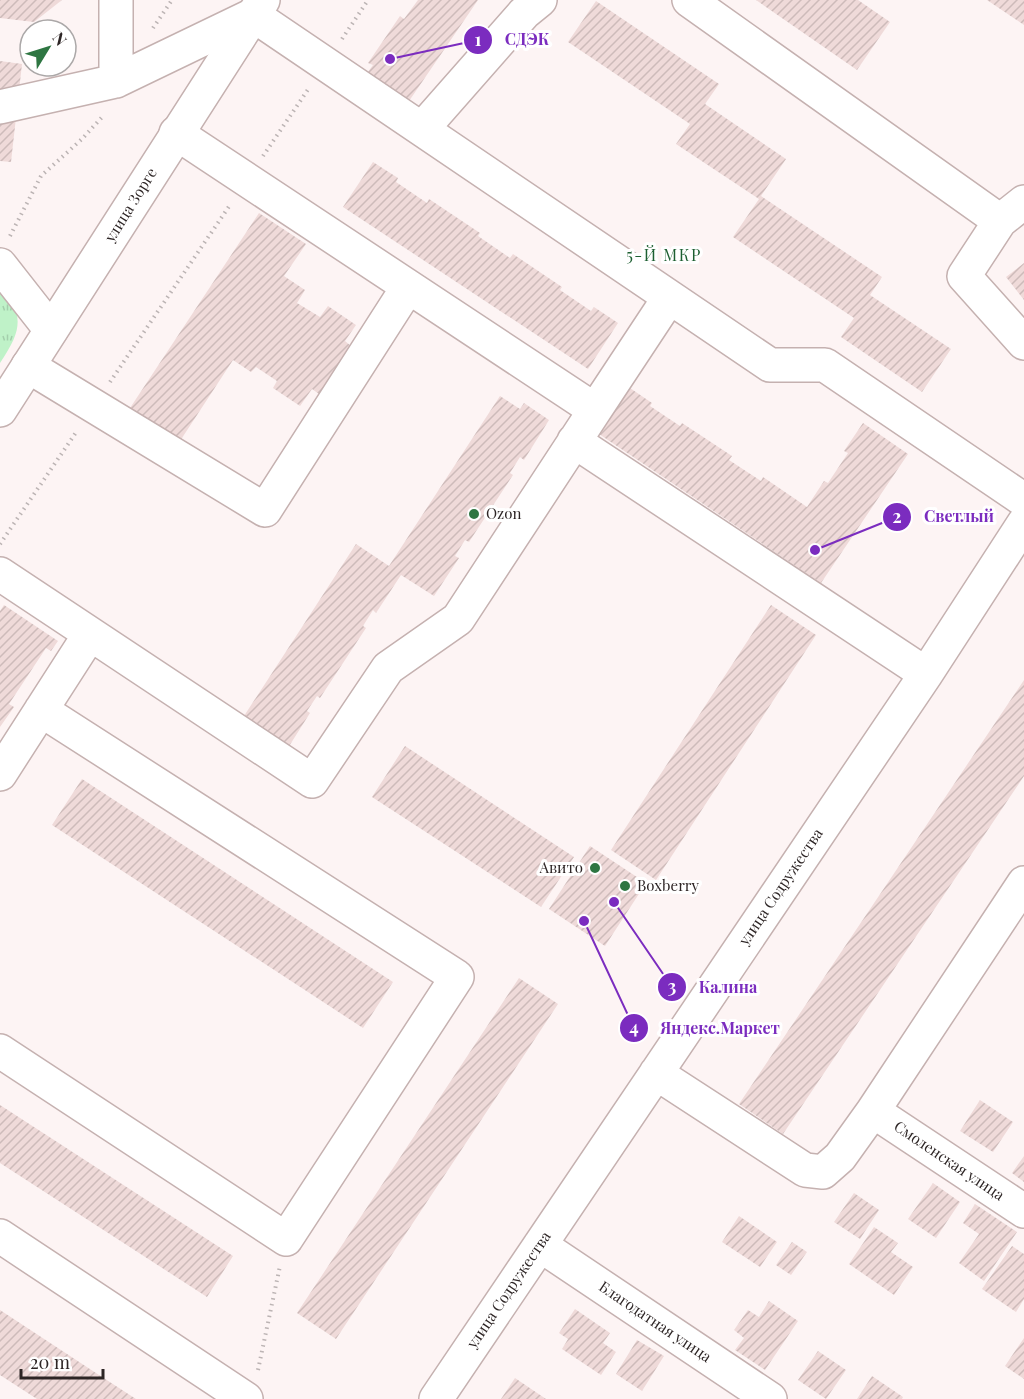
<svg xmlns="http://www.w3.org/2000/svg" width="1024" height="1399" font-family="'Playfair Display',serif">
<defs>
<pattern id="grass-tufts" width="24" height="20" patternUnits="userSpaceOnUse" patternTransform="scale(1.5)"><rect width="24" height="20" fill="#bff2c8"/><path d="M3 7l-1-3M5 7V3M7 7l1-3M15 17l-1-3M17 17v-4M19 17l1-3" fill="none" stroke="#a4cfac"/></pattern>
<pattern id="building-hatch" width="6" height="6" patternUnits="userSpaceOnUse" patternTransform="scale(1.5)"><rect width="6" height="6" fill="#efdad9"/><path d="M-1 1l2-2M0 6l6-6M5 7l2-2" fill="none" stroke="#cdbbba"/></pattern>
</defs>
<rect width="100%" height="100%" fill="#fdf4f4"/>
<!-- grass -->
<path fill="url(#grass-tufts)" d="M 0,280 C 23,316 24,327 0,363 Z"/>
<!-- building -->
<path fill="url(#building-hatch)" d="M 0,0 L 62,0 L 34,22 L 0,18 Z
M 418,0 L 478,0 L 407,104 L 365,76 L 373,65 L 368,63 L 400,16 L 404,19 Z
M 756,0 L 858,0 L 890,22 L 857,70 Z
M 987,0 L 1024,0 L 1024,25 Z
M 596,1 L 719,84 L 705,104 L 786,159 L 761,196 L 882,277 L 870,295 L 951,349 L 922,392 L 841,337 L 854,318 L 733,237 L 759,199 L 676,144 L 690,124 L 568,42 Z
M 0,61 L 22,64 L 11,162 L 0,161 Z
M 373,162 L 398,178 L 396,182 L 427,203 L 429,199 L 480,233 L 478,236 L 510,258 L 513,254 L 562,287 L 560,290 L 591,311 L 594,307 L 618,323 L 588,369 L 343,207 Z
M 259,213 L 306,244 L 284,276 L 305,290 L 297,303 L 320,317 L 328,306 L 356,325 L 345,341 L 351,346 L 319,394 L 312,389 L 300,406 L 273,388 L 277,381 L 256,367 L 251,372 L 233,360 L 180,441 L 130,408 Z
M 1024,263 L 1024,300 L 1006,277 Z
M 627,386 L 652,403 L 650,406 L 680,426 L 682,423 L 732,456 L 729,460 L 761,481 L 763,477 L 807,507 L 824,481 L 828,483 L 848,453 L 844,451 L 863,423 L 908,454 L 821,583 L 596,432 Z
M 500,396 L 520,409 L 524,403 L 549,420 L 524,460 L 520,457 L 510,473 L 513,475 L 469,542 L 465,540 L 455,556 L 459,558 L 434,596 L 401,575 L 376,613 L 373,610 L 363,626 L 366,628 L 320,698 L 317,696 L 307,711 L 310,713 L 286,751 L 263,735 L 266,730 L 244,716 L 356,544 L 389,566 Z
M 4,605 L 58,641 L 51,651 L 46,648 L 9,704 L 14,707 L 0,727 L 0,611 Z
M 771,605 L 816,635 L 656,880 L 611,850 Z
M 1024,680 L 1024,776 L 783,1134 L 739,1104 Z
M 405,746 L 574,857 L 541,907 L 372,797 Z
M 82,779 L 393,982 L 363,1028 L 52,825 Z
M 590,846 L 646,883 L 605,946 L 549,909 Z
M 519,978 L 558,1004 L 336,1339 L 297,1313 Z
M 980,1100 L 1013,1122 L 993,1152 L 960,1131 Z
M 0,1105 L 233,1256 L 207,1297 L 0,1163 Z
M 1024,1156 L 1024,1182 L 1012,1173 Z
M 933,1183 L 960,1202 L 936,1238 L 908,1219 Z
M 854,1193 L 879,1210 L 860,1239 L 834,1222 Z
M 975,1204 L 1017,1232 L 984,1281 L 959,1263 L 979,1234 L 963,1223 Z
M 739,1216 L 777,1242 L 760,1267 L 722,1242 Z
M 874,1227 L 898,1243 L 891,1252 L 913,1267 L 894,1295 L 849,1264 Z
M 792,1242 L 807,1252 L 791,1275 L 776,1265 Z
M 1012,1246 L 1024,1254 L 1024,1299 L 1016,1312 L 982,1289 Z
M 769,1301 L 798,1321 L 765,1370 L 735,1350 L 744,1338 L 734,1330 L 748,1310 L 759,1317 Z
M 575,1309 L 610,1333 L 603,1343 L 616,1352 L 601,1375 L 562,1349 L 568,1339 L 559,1333 Z
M 0,1310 L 99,1375 L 136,1399 L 37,1399 L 0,1375 Z
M 1024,1338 L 1024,1379 L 1005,1366 Z
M 637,1340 L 664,1356 L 642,1391 L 616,1374 Z
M 818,1351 L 846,1370 L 826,1399 L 798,1380 Z
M 872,1376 L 903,1397 L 902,1399 L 857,1399 Z
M 515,1378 L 546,1399 L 501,1399 Z"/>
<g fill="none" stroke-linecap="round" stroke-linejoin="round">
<!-- minor casing -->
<g stroke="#c5b1b0" stroke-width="36">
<path id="minor" d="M 116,0 L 116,81
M 689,0 L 1000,221 L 964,276 L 1024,343
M 0,107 L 116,81 L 253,15 L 770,365 L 825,365 L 1024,500
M 422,129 L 524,13 L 540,0
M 1000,221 L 1024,202
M 0,265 L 51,330
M 28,366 L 265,510 L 408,287
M 595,410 L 669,298
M 574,441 L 926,674
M 0,574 L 312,781 L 388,668 L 458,619 L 595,410 L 176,133
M 0,774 L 90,634
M 0,1051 L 286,1239 L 457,977 L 41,710
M 656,1073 L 805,1170 L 823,1172 L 840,1157 L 873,1111 L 1024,883
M 873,1111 L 1024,1211
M 0,1236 L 246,1399
M 540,1245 L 770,1399
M 436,1399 L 926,674 L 1024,523"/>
</g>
<!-- major casing -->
<g stroke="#c5b1b0" stroke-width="36">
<path id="major" d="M 0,410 L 263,0"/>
</g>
<!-- path -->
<path stroke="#bcb4b4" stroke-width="4" stroke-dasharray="1.5 4.5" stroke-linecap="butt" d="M 153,28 L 172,0
M 342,39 L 368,0
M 263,156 L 309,88
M 10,236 L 41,176 L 82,139 L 104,115
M 110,382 L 230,205
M 0,544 L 77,431
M 258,1370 L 280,1266"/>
<!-- minor -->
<use href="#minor" stroke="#fff" stroke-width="33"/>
<!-- major -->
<use href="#major" stroke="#fff" stroke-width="33"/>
</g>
<!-- markers -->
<g fill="#2e7642" stroke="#fff" stroke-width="2">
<circle cx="474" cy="514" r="6"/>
<circle cx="595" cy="868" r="6"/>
<circle cx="625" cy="886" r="6"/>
</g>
<g text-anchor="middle" stroke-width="6" stroke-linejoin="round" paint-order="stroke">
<!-- street labels -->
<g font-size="15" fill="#2d2525" stroke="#fff">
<text transform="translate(131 205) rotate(-58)" y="5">улица Зорге</text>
<text transform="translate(781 887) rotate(-56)" y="5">улица Содружества</text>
<text transform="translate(949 1161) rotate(34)" y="5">Смоленская улица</text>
<text transform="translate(509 1290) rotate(-56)" y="5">улица Содружества</text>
<text transform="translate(655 1322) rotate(34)" y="5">Благодатная улица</text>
</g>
<!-- poi labels -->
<g font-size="15" fill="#2d2525" stroke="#fff" text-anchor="start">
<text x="486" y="519">Ozon</text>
<text x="583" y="873" text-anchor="end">Авито</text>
<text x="637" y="891">Boxberry</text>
</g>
<!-- neighbourhood labels -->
<g font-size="16" letter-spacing="1.5" fill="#1d5f31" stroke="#fff">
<text x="664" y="261">5-Й МКР</text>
</g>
</g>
<!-- callouts -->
<path fill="none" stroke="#7b2cbf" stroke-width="2" d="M390 59L478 40M815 550L897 517M614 902L672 987M584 921L634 1028"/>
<g fill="#7b2cbf" stroke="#fff" stroke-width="2">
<circle cx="390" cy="59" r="6"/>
<circle cx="815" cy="550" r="6"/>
<circle cx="614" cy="902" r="6"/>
<circle cx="584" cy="921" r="6"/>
<circle cx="478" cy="40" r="15"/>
<circle cx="897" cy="517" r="15"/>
<circle cx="672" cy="987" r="15"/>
<circle cx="634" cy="1028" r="15"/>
</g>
<g font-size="18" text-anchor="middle" font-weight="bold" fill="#fff">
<text x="478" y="46">1</text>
<text x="897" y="523">2</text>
<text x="672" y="993">3</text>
<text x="634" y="1034">4</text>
</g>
<g font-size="16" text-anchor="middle" font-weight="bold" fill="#7b2cbf" stroke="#fff" stroke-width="6" stroke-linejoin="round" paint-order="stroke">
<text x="527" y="45">СДЭК</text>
<text x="959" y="522">Светлый</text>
<text x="728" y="993">Калина</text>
<text x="720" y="1034">Яндекс.Маркет</text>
</g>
<!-- north arrow -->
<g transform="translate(48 48) rotate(52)"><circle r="28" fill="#ffffff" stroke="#aba8a8" stroke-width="1.5"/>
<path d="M0-4.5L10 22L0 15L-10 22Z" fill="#2e7642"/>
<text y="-9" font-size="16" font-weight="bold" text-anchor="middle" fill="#2d2525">N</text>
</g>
<!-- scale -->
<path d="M21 1369v9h82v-9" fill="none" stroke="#2d2525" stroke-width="3"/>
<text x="30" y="1369" font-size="18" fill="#2d2525" stroke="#ffffff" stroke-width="4.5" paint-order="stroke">20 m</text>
</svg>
